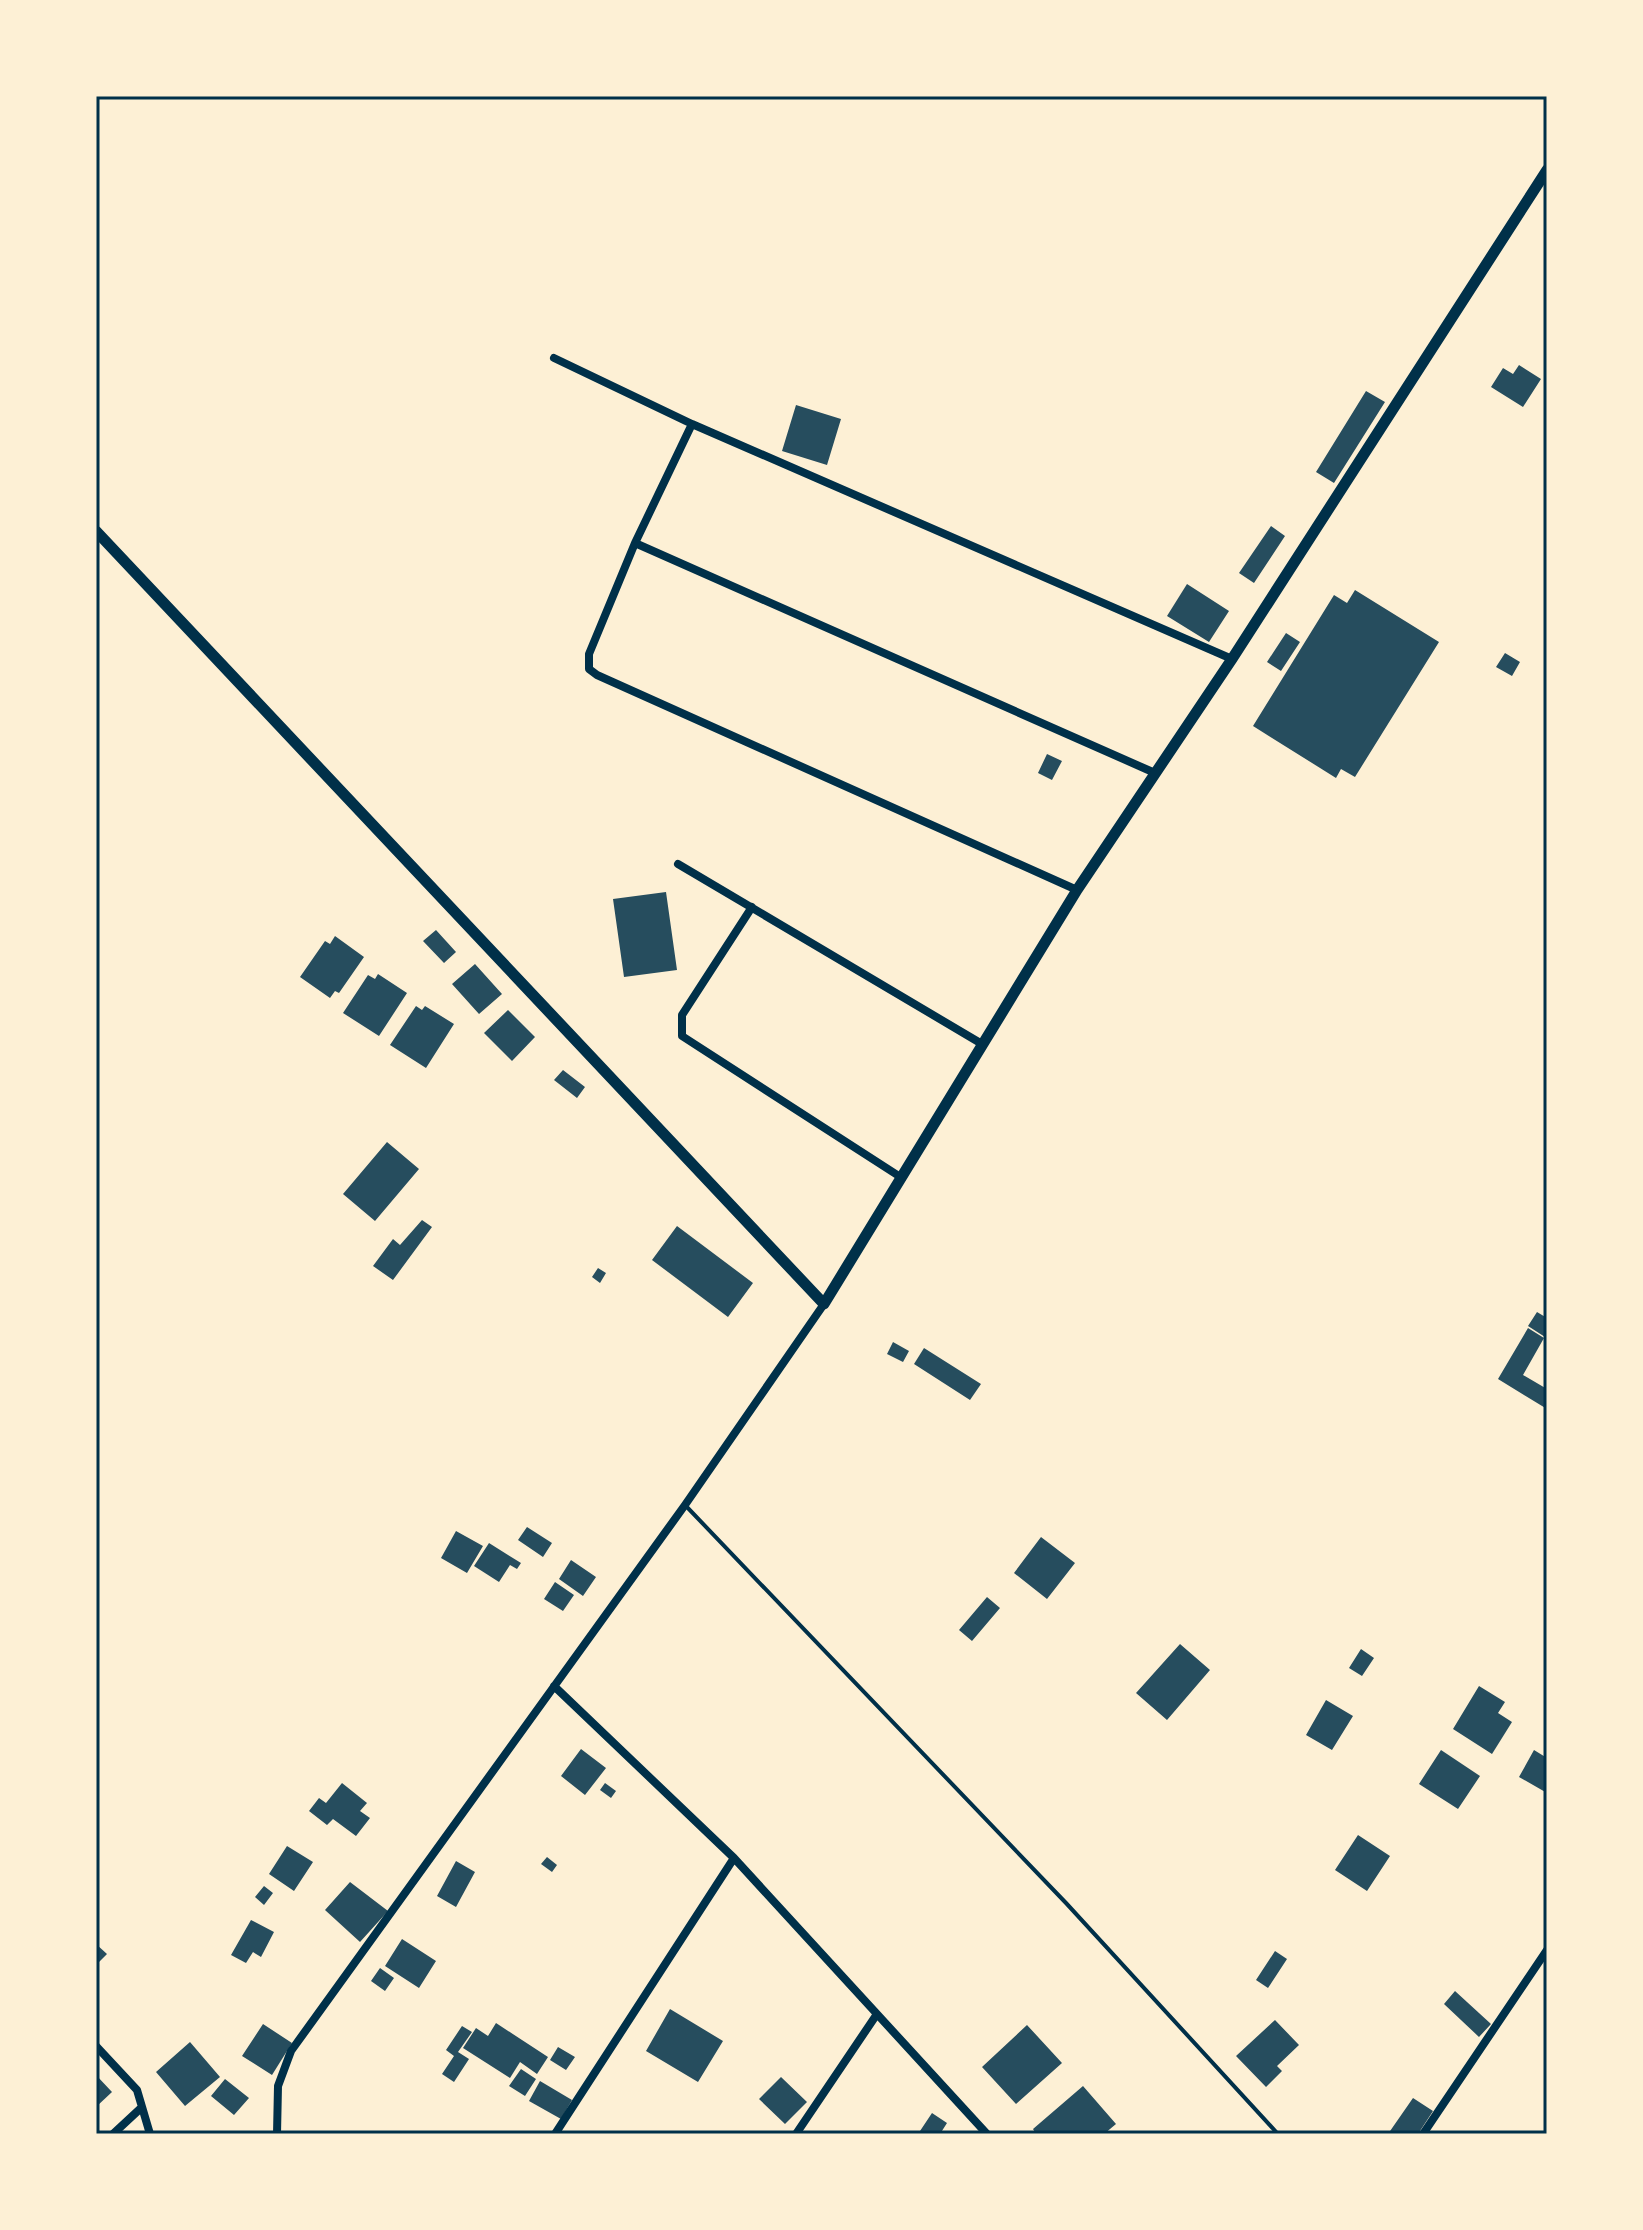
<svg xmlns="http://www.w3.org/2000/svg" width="1643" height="2230" font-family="Jost,sans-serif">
<rect width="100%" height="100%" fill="#fdf0d5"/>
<!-- building -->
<path fill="#264d5e" d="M 1519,365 L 1541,379 L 1523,407 L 1491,387 L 1503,368 L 1513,374 Z
M 1366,391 L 1385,402 L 1334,483 L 1316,472 Z
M 796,405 L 841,419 L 827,465 L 782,451 Z
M 1271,526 L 1285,536 L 1254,583 L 1239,573 Z
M 1187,584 L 1229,611 L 1209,642 L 1167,616 Z
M 1355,590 L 1439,642 L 1355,777 L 1341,769 L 1336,778 L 1253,726 L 1334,595 L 1347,603 Z
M 1286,633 L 1300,642 L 1281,671 L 1267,662 Z
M 1505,653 L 1520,662 L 1512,676 L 1496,667 Z
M 1047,754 L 1062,761 L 1052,780 L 1038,773 Z
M 666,892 L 677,970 L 624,977 L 613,899 Z
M 436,930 L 456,952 L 444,963 L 423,941 Z
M 335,936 L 364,957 L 339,993 L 335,991 L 330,998 L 300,977 L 325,941 L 330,944 Z
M 475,964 L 502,994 L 479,1014 L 452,984 Z
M 378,974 L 407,993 L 379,1036 L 343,1013 L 368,975 L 375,979 Z
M 416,1006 L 422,1010 L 425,1006 L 454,1024 L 426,1068 L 390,1045 Z
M 508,1010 L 535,1037 L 512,1061 L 484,1033 Z
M 563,1070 L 585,1087 L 577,1098 L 554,1080 Z
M 387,1142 L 419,1169 L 375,1221 L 343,1194 Z
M 422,1220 L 432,1227 L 393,1280 L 373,1266 L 393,1239 L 400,1245 Z
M 677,1226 L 753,1283 L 728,1317 L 652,1260 Z
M 598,1268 L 606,1273 L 600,1283 L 592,1277 Z
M 1537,1312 L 1547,1318 L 1545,1337 L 1528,1326 Z
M 1528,1328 L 1544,1338 L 1523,1375 L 1547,1389 L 1547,1409 L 1498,1379 Z
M 893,1342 L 909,1351 L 903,1362 L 887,1354 Z
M 924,1348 L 981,1384 L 970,1400 L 914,1364 Z
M 527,1527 L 552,1543 L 543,1557 L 518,1540 Z
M 456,1531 L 483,1546 L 467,1573 L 441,1558 Z
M 1041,1537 L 1075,1563 L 1047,1599 L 1014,1573 Z
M 489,1543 L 521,1563 L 517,1569 L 510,1565 L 499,1582 L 474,1566 Z
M 571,1560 L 596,1577 L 583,1596 L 559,1579 Z
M 555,1582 L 574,1595 L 563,1611 L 544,1599 Z
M 987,1597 L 1000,1608 L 972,1641 L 959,1630 Z
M 1180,1644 L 1210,1670 L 1167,1720 L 1136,1693 Z
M 1361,1649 L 1374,1658 L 1362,1676 L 1349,1668 Z
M 1479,1686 L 1505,1702 L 1498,1713 L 1512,1722 L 1492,1754 L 1453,1729 Z
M 1326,1700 L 1353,1716 L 1332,1750 L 1306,1735 Z
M 581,1749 L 606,1768 L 585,1795 L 561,1776 Z
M 1441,1750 L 1480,1776 L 1458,1809 L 1419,1784 Z
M 1534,1750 L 1547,1758 L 1547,1793 L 1519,1777 Z
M 342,1783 L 367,1803 L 360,1811 L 370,1818 L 356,1836 L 333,1819 L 327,1825 L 309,1811 L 319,1798 L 326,1803 Z
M 605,1783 L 616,1791 L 611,1798 L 600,1790 Z
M 1358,1835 L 1390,1856 L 1367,1891 L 1335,1870 Z
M 287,1846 L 313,1862 L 294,1891 L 269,1874 Z
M 547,1857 L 557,1865 L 552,1872 L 541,1864 Z
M 456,1861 L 475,1872 L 456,1907 L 437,1896 Z
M 350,1882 L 388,1911 L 360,1942 L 325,1910 Z
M 264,1886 L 273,1893 L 264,1905 L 255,1897 Z
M 251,1920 L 274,1932 L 261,1957 L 253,1952 L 246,1963 L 231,1955 Z
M 402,1939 L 436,1961 L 419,1988 L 385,1966 Z
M 96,1944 L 107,1954 L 96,1965 Z
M 1275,1951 L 1287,1959 L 1268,1988 L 1256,1980 Z
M 380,1968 L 394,1978 L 385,1991 L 371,1981 Z
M 1455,1991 L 1491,2024 L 1479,2037 L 1444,2004 Z
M 670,2009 L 723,2041 L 698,2082 L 646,2051 Z
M 1275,2020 L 1299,2045 L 1277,2066 L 1282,2071 L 1266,2087 L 1236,2056 Z
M 496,2023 L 548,2057 L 537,2074 L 520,2062 L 510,2078 L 463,2048 L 476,2028 L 488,2036 Z
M 263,2024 L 292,2043 L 272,2075 L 242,2056 Z
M 1027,2025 L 1062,2063 L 1016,2104 L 982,2067 Z
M 462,2026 L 472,2032 L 458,2052 L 469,2059 L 454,2082 L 442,2074 L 454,2056 L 446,2050 Z
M 190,2042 L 220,2077 L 185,2106 L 156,2072 Z
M 558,2047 L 575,2057 L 566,2070 L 550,2060 Z
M 521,2069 L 536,2079 L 525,2096 L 509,2086 Z
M 96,2075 L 112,2092 L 96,2107 Z
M 781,2077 L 807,2102 L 785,2124 L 759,2099 Z
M 225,2079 L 249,2098 L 234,2115 L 211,2096 Z
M 540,2081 L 572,2100 L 561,2119 L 529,2101 Z
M 1083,2086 L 1116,2124 L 1104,2134 L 1036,2134 L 1033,2129 Z
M 1413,2098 L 1433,2111 L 1418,2134 L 1388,2134 Z
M 932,2113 L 947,2123 L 940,2134 L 918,2134 Z"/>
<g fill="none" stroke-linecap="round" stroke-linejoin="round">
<!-- service -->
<path stroke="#003049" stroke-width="4" d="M 685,1505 L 1066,1903 L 1278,2134"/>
<!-- minor -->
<path stroke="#003049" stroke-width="8" d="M 554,358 L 692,424 L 1232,659
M 692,424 L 635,543 L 589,654 L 589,669 L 597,675 L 1077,890
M 635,543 L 1155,773
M 678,864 L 982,1044
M 752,907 L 682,1015 L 682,1036 L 902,1178
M 554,1686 L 734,1858 L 987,2134
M 96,2046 L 137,2090 L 150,2134
M 113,2134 L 141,2108
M 277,2134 L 278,2086 L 291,2051 L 685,1505 L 824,1304
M 555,2134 L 734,1858
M 796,2134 L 877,2014
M 1423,2134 L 1547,1950"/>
<!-- tertiary -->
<path stroke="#003049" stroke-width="11" d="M 96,531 L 824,1304 L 1077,890 L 1232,659 L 1547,170"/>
</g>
<!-- border -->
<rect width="1643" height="2230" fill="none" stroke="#fdf0d5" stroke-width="196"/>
<rect x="98" y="98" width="1447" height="2034" fill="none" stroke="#003049" stroke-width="3"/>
</svg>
